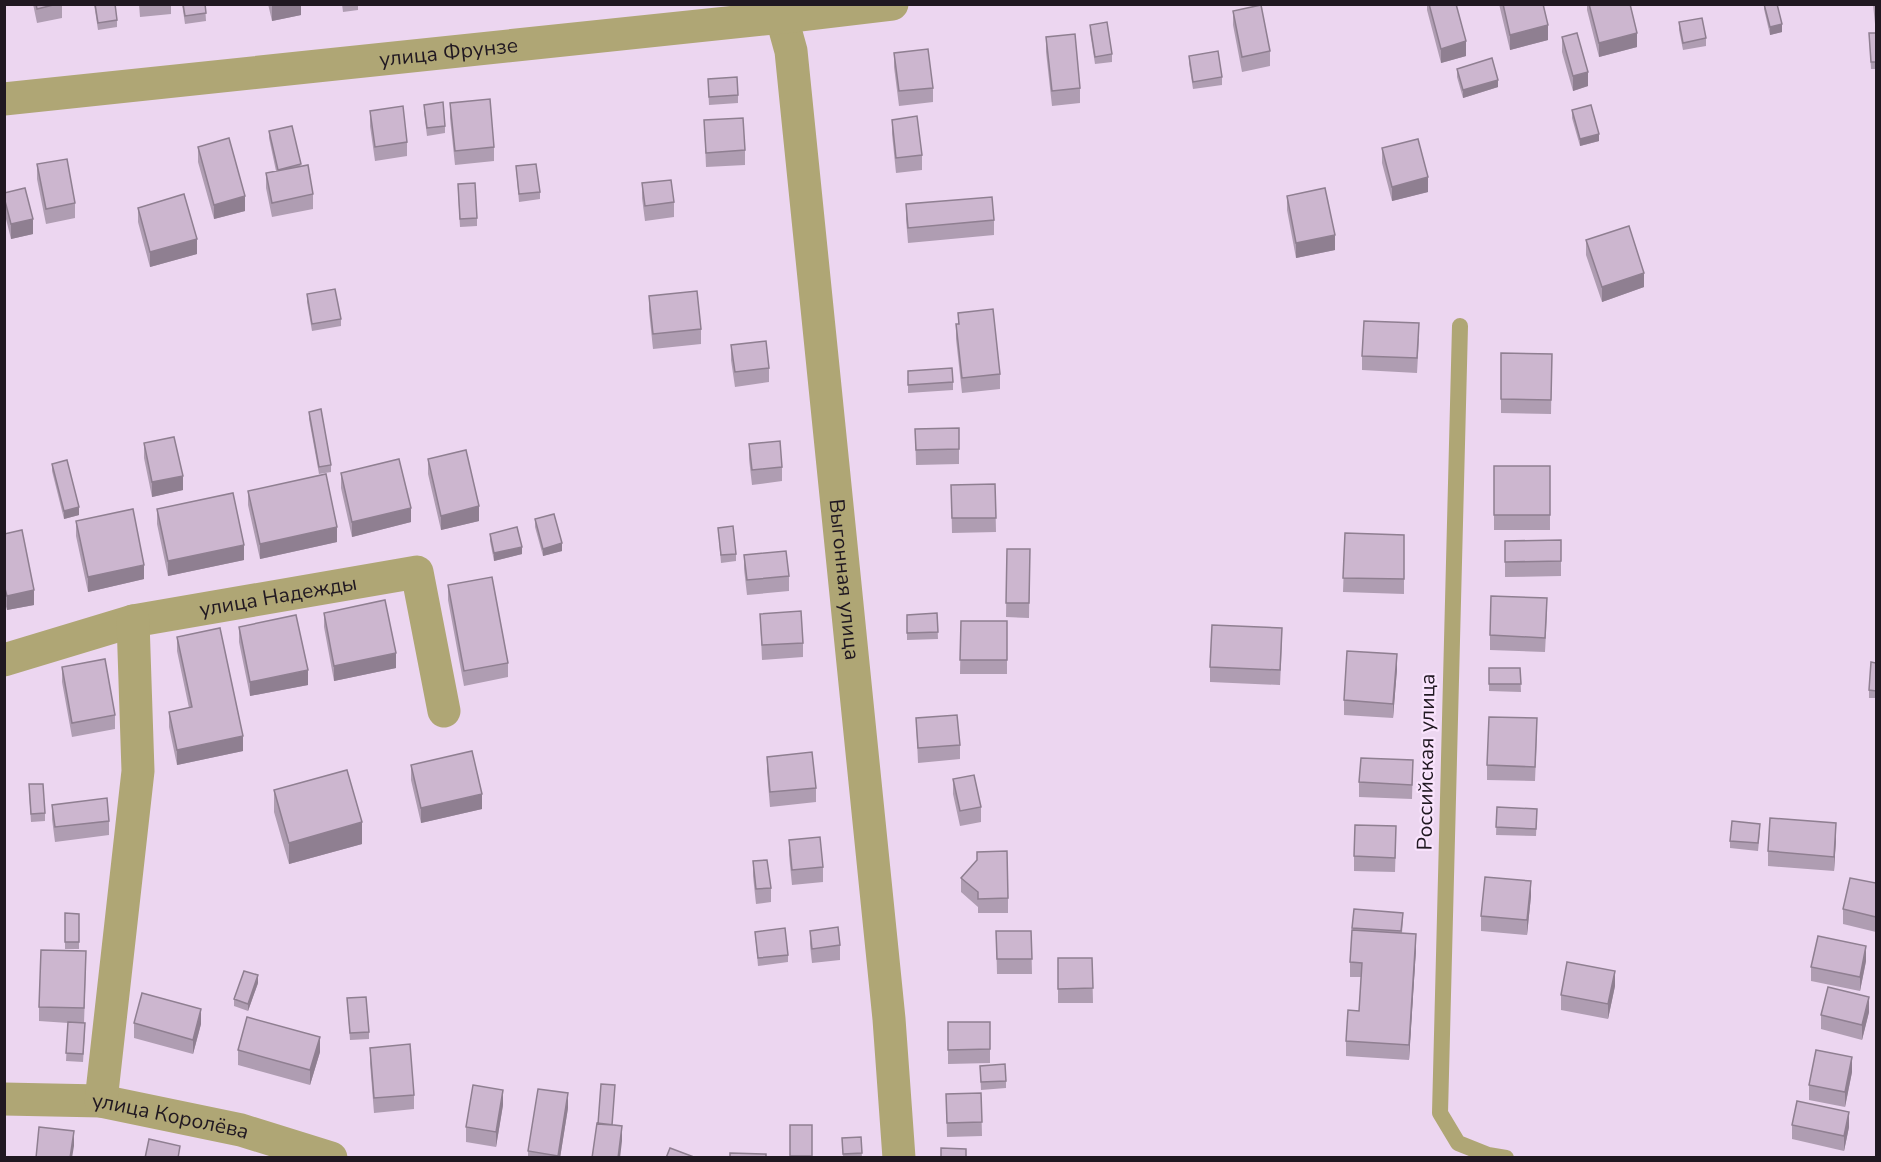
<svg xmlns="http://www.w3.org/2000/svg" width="1881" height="1162" font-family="'Nunito Sans',sans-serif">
<rect width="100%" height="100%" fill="#ecd6f0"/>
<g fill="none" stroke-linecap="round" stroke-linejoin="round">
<!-- service -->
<path stroke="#afa675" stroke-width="16" d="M 1460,326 L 1440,1113 L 1458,1143 L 1488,1155 L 1506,1158"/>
<!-- minor -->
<g stroke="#afa675" stroke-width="33">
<path id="s1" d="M 778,4 L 791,51 L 889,1019 L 899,1158"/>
<path id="s2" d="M 4,99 L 783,17 L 892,4"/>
<path id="s3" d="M 4,660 L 133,621 L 417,572 L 444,711"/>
<path id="s4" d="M 4,1099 L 101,1101 L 241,1130 L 331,1158"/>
<path d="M 101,1101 L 138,771 L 133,621"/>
</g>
</g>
<!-- wall -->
<path fill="#af9db2" d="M 33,4 L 62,4 L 62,18 L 37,23 Z
M 94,4 L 115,4 L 117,20 L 117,27 L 98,30 Z
M 139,4 L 171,4 L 171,14 L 140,17 Z
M 182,4 L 205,4 L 206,21 L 185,24 Z
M 268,4 L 301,4 L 301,15 L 272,21 Z
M 342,4 L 358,4 L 358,10 L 343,12 Z
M 1427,4 L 1456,4 L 1466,56 L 1441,63 L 1427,10 Z
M 1499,4 L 1543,4 L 1548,40 L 1510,50 Z
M 1587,4 L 1589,4 L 1637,47 L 1599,57 L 1587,10 Z
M 1764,4 L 1777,4 L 1782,32 L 1770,35 L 1764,9 Z
M 1873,4 L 1876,4 L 1876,24 L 1875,24 Z
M 1233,11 L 1270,51 L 1270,66 L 1242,72 L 1233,25 Z
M 1679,22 L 1706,38 L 1706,46 L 1683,50 L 1679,30 Z
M 1090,25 L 1112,54 L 1112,62 L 1095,64 L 1090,32 Z
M 1869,33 L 1876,33 L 1876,69 L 1871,69 Z
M 1046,37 L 1080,88 L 1080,103 L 1052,106 L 1046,52 Z
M 1562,37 L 1588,86 L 1573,91 L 1562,52 Z
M 894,53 L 933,88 L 933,102 L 899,106 L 894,67 Z
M 1189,56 L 1222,77 L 1222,85 L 1193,89 L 1189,63 Z
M 1457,69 L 1498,87 L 1463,98 L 1457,77 Z
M 708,86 L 738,95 L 738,103 L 709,105 Z
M 450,103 L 494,147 L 494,161 L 455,165 L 450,118 Z
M 424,105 L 445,126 L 445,133 L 427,136 L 424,112 Z
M 1572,110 L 1599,141 L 1580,146 L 1572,118 Z
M 370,111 L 407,142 L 407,156 L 375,161 L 370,126 Z
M 704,120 L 745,150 L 745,165 L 706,167 Z
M 892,120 L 922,155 L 922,170 L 896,173 L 892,134 Z
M 269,131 L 301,166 L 313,194 L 313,209 L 272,217 L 266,188 L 266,173 L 276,171 L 269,138 Z
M 198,147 L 245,211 L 214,219 L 198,162 Z
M 1382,148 L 1428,192 L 1392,201 L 1382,163 Z
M 37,164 L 75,203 L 75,218 L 46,224 L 37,179 Z
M 516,166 L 540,192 L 540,199 L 519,202 Z
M 642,183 L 674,202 L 674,217 L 645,221 L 642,198 Z
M 458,192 L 477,218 L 477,226 L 460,227 Z
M 4,193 L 33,234 L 11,239 L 4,211 Z
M 1287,196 L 1335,250 L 1296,258 L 1287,210 Z
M 906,204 L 994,220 L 994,235 L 908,243 L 906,219 Z
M 138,208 L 197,254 L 150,267 L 138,222 Z
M 1586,240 L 1644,287 L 1602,302 L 1586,255 Z
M 307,294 L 341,319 L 341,326 L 312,331 L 307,302 Z
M 649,296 L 701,329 L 701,344 L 653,349 L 649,311 Z
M 958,313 L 1000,374 L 1000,389 L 962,393 L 956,339 L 956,324 L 958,324 Z
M 1419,338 L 1417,373 L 1362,370 L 1362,356 Z
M 731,345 L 769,368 L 769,382 L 735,387 L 731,360 Z
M 1501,353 L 1552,354 L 1551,414 L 1501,413 Z
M 908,371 L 953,382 L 953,390 L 908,393 Z
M 309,412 L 331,465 L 331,472 L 319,474 L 309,419 Z
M 959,428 L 959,464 L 916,465 L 915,429 Z
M 144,443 L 183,490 L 152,497 L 144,458 Z
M 749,444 L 782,467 L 782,481 L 752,485 L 749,459 Z
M 428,459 L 479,521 L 441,530 L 428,474 Z
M 52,464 L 79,515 L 64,519 L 52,471 Z
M 1494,466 L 1550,466 L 1550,530 L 1494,530 Z
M 341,473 L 411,522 L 352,537 L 341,488 Z
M 995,484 L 996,532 L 952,533 L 951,485 Z
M 248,491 L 337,542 L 260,559 L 248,505 Z
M 157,509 L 244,560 L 168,576 L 157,524 Z
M 535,519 L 562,551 L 543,556 L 535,527 Z
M 76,521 L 144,579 L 88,592 L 76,536 Z
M 718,528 L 736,554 L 736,561 L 721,563 Z
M 1345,533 L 1404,535 L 1404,594 L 1343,592 Z
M 4,534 L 34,605 L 7,610 L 4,600 Z
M 490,534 L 522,554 L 494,561 L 490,541 Z
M 1505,541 L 1561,561 L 1561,576 L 1505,577 Z
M 1007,549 L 1030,549 L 1029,618 L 1006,617 Z
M 744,555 L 789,576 L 789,591 L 747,595 L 744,569 Z
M 448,585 L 508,663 L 508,677 L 464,686 L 448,600 Z
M 324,613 L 396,668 L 334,681 L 324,627 Z
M 937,613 L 938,639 L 907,640 L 907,615 Z
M 1547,613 L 1545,652 L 1490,650 L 1490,635 Z
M 760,614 L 803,643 L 803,657 L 762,660 Z
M 961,621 L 1007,621 L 1007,674 L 960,674 Z
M 239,627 L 308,685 L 250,696 L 239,642 Z
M 177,637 L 243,751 L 177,765 L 169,727 L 169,712 L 189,708 L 177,651 Z
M 1282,643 L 1280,685 L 1210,682 L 1210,667 Z
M 1876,663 L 1876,698 L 1869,698 L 1869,690 Z
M 62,667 L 115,715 L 115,729 L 72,737 L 62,682 Z
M 1489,668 L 1520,668 L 1521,692 L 1489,691 Z
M 1397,669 L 1393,718 L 1344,715 L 1344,700 Z
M 916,718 L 960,745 L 960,759 L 918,763 Z
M 1537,733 L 1535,781 L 1487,780 L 1487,765 Z
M 767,757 L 816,788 L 816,802 L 770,807 L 767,771 Z
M 1413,760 L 1412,799 L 1359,797 L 1359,782 Z
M 411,765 L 482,809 L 421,823 L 411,780 Z
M 953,779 L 981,807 L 981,822 L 960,826 L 953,794 Z
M 274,790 L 362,844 L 289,864 L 274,812 Z
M 29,792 L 45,813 L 45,821 L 31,822 Z
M 52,805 L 109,821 L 109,835 L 55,842 L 52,819 Z
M 1497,807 L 1537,809 L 1536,836 L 1496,835 Z
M 1760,831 L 1758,851 L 1730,848 L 1730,841 Z
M 1836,838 L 1834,871 L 1768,866 L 1768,851 Z
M 789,840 L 823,867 L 823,882 L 792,885 L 789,855 Z
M 1396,841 L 1395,872 L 1354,871 L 1354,856 Z
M 753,861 L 771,888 L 771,902 L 756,904 L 753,876 Z
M 961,878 L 1008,898 L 1008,913 L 978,913 L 978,907 L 961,892 Z
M 1876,883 L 1876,932 L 1843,924 L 1843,909 Z
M 1531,896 L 1527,935 L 1481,931 L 1481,916 Z
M 1354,909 L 1403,920 L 1402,933 L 1416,949 L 1409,1060 L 1346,1056 L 1346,1041 L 1359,1011 L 1361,977 L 1350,977 L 1350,962 Z
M 65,913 L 79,914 L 79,949 L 65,949 Z
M 810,931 L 840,945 L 840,960 L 812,963 L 810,945 Z
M 996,931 L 1031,931 L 1032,974 L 997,974 Z
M 755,932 L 788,955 L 788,962 L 758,966 Z
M 1058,958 L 1092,958 L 1093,1003 L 1058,1003 Z
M 1866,961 L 1860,991 L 1811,981 L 1811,967 Z
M 86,966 L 84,1023 L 85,1031 L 83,1062 L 66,1061 L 68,1023 L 39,1021 L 39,1007 Z
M 258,983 L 248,1011 L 234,1006 L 234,999 Z
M 1615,986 L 1608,1019 L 1561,1010 L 1561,995 Z
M 347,998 L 369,1032 L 369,1039 L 350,1040 Z
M 1869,1012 L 1862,1040 L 1821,1029 L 1821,1015 Z
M 948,1022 L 990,1022 L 990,1063 L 948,1064 Z
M 134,1023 L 201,1024 L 193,1054 L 134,1038 Z
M 370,1048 L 414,1095 L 414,1109 L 374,1113 L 370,1063 Z
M 238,1050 L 320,1052 L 310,1085 L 238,1065 Z
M 980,1066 L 1006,1081 L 1006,1088 L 981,1090 Z
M 1852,1072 L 1845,1107 L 1809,1100 L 1809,1085 Z
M 981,1093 L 982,1136 L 947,1137 L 946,1094 Z
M 503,1105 L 496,1147 L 466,1142 L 466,1127 Z
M 568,1108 L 560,1158 L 528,1158 L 528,1151 Z
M 790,1125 L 812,1125 L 812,1158 L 790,1158 Z
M 1792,1125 L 1849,1127 L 1844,1151 L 1792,1139 Z
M 861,1137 L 862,1158 L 843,1158 L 842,1138 Z"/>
<!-- shaded-wall -->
<path fill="#8f7f91" d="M 279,4 L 301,4 L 301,15 L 272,21 L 272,6 Z
M 1782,24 L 1782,32 L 1770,35 L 1770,27 Z
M 1548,25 L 1548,40 L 1510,50 L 1510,35 Z
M 1637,33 L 1637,47 L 1599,57 L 1599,43 Z
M 1466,41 L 1466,56 L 1441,63 L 1441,49 Z
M 1588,72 L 1588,86 L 1573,91 L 1573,76 Z
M 1498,80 L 1498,87 L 1463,98 L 1463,90 Z
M 1599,134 L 1599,141 L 1580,146 L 1580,139 Z
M 1428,177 L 1428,192 L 1392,201 L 1392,187 Z
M 245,196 L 245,211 L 214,219 L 214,205 Z
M 33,219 L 33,234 L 11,239 L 11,224 Z
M 1335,235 L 1335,250 L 1296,258 L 1296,243 Z
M 197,239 L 197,254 L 150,267 L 150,252 Z
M 1644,273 L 1644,287 L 1602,302 L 1602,287 Z
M 183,476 L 183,490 L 152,497 L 152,482 Z
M 479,506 L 479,521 L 441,530 L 441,516 Z
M 79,507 L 79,515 L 64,519 L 64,511 Z
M 411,508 L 411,522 L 352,537 L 352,522 Z
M 337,527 L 337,542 L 260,559 L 260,544 Z
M 562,543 L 562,551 L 543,556 L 543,549 Z
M 244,545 L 244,560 L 168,576 L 168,561 Z
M 522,547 L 522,554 L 494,561 L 494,553 Z
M 144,565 L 144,579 L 88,592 L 88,577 Z
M 34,590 L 34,605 L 7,610 L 7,596 Z
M 396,653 L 396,668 L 334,681 L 334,666 Z
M 1397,654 L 1397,669 L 1393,718 L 1393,704 Z
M 308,670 L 308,685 L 250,696 L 250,682 Z
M 243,736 L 243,751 L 177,765 L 177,750 Z
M 482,794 L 482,809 L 421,823 L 421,808 Z
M 362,822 L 362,844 L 289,864 L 289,843 Z
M 1836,823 L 1836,838 L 1834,871 L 1834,857 Z
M 1531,881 L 1531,896 L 1527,935 L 1527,920 Z
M 1416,934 L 1416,949 L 1409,1060 L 1409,1045 Z
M 1866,946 L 1866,961 L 1860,991 L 1860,977 Z
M 1615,971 L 1615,986 L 1608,1019 L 1608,1004 Z
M 258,975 L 258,983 L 248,1011 L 248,1004 Z
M 1869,997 L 1869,1012 L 1862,1040 L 1862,1025 Z
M 201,1009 L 201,1024 L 193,1054 L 193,1040 Z
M 320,1037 L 320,1052 L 310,1085 L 310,1070 Z
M 1852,1057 L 1852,1072 L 1845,1107 L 1845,1092 Z
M 503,1090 L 503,1105 L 496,1147 L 496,1132 Z
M 568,1093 L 568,1108 L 560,1158 L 558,1158 Z
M 1849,1112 L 1849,1127 L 1844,1151 L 1844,1136 Z
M 622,1126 L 622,1141 L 620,1158 L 618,1158 Z
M 74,1131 L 74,1146 L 72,1158 L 70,1158 Z"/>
<!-- building -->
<path fill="#ccb6cf" stroke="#8f7f91" stroke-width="1.5" d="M 36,4 L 57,4 L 37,9 Z
M 95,4 L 115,4 L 117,20 L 98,23 Z
M 183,4 L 205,4 L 206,13 L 185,16 Z
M 1429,4 L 1456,4 L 1466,41 L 1441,49 Z
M 1503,4 L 1543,4 L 1548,25 L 1510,35 Z
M 1589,4 L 1630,4 L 1637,33 L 1599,43 Z
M 1764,4 L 1777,4 L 1782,24 L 1770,27 Z
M 1261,5 L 1270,51 L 1242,57 L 1233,11 Z
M 1702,18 L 1706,38 L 1683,43 L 1679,22 Z
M 1107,22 L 1112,54 L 1095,57 L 1090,25 Z
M 1577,33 L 1588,72 L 1573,76 L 1562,37 Z
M 1869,33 L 1876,33 L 1876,62 L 1871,62 Z
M 1075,34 L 1080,88 L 1052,91 L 1046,37 Z
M 928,49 L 933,88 L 899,91 L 894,53 Z
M 1218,51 L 1222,77 L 1193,82 L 1189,56 Z
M 1492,58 L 1498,80 L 1463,90 L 1457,69 Z
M 737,77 L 738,95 L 709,97 L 708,79 Z
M 490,99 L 494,147 L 455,151 L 450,103 Z
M 443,102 L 445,126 L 427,128 L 424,105 Z
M 1591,105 L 1599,134 L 1580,139 L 1572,110 Z
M 403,106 L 407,142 L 375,147 L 370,111 Z
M 917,116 L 922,155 L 896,158 L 892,120 Z
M 743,118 L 745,150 L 706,153 L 704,120 Z
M 292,126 L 301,164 L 278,170 L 269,131 Z
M 229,138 L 245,196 L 214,205 L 198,147 Z
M 1418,139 L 1428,177 L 1392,187 L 1382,148 Z
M 67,159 L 75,203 L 46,209 L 37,164 Z
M 536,164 L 540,192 L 519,194 L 516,166 Z
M 308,165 L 313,194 L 272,203 L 266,173 Z
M 671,180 L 674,202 L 645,206 L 642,183 Z
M 475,183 L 477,218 L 460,219 L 458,184 Z
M 25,188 L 33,219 L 11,224 L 4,197 L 4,193 Z
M 1325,188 L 1335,235 L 1296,243 L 1287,196 Z
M 184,194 L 197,239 L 150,252 L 138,208 Z
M 992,197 L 994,220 L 908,228 L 906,204 Z
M 1629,226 L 1644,273 L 1602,287 L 1586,240 Z
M 335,289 L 341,319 L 312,324 L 307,294 Z
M 697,291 L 701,329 L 653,334 L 649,296 Z
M 993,309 L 1000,374 L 962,378 L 956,324 L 959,324 L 958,313 Z
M 1364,321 L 1419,323 L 1417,358 L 1362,356 Z
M 766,341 L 769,368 L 735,372 L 731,345 Z
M 1501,353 L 1552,354 L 1551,400 L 1501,399 Z
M 952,368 L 953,382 L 908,385 L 908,371 Z
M 321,409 L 331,465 L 319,467 L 309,412 Z
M 959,428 L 959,449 L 916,450 L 915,429 Z
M 174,437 L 183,476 L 152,482 L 144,443 Z
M 780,441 L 782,467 L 752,470 L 749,444 Z
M 466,450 L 479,506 L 441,516 L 428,459 Z
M 399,459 L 411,508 L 352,522 L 341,473 Z
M 67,460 L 79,507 L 64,511 L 52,464 Z
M 1494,466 L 1550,466 L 1550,515 L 1494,515 Z
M 326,474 L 337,527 L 260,544 L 248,491 Z
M 995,484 L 996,518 L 952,518 L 951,485 Z
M 233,493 L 244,545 L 168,561 L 157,509 Z
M 133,509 L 144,565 L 88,577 L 76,521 Z
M 554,514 L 562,543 L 543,549 L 535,519 Z
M 733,526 L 736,554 L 721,555 L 718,528 Z
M 517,527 L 522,547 L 494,553 L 490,534 Z
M 22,530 L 34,590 L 7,596 L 4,585 L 4,534 Z
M 1345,533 L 1404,535 L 1404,579 L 1343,578 Z
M 1561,540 L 1561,561 L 1505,562 L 1505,541 Z
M 1007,549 L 1030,549 L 1029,603 L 1006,603 Z
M 786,551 L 789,576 L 747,580 L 744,555 Z
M 492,577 L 508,663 L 464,671 L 448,585 Z
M 1491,596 L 1547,598 L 1545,638 L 1490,635 Z
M 385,600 L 396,653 L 334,666 L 324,613 Z
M 801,611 L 803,643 L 762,645 L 760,614 Z
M 937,613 L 938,632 L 907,633 L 907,615 Z
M 296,615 L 308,670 L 250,682 L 239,627 Z
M 961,621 L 1007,621 L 1007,660 L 960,660 Z
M 1212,625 L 1282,628 L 1280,670 L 1210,667 Z
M 220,628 L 243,736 L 177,750 L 169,712 L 192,707 L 177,637 Z
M 1347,651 L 1397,654 L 1393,704 L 1344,700 Z
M 105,659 L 115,715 L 72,723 L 62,667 Z
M 1871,662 L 1876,663 L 1876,691 L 1869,690 Z
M 1489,668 L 1520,668 L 1521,684 L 1489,684 Z
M 957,715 L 960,745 L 918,748 L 916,718 Z
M 1489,717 L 1537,718 L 1535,767 L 1487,765 Z
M 472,751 L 482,794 L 421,808 L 411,765 Z
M 812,752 L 816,788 L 770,792 L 767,757 Z
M 1361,758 L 1413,760 L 1412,785 L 1359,782 Z
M 347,770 L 362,822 L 289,843 L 274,790 Z
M 974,775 L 981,807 L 960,811 L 953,779 Z
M 29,784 L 43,784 L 45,813 L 31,814 Z
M 107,798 L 109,821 L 55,827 L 52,805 Z
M 1497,807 L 1537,809 L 1536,829 L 1496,827 Z
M 1770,818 L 1836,823 L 1834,857 L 1768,851 Z
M 1732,821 L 1760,824 L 1758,843 L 1730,841 Z
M 1355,825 L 1396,826 L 1395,858 L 1354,856 Z
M 820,837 L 823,867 L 792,870 L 789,840 Z
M 1007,851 L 1008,898 L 978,899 L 978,892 L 961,878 L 977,860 L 977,852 Z
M 767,860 L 771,888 L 756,889 L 753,861 Z
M 1485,877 L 1531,881 L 1527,920 L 1481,916 Z
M 1850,878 L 1876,883 L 1876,917 L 1843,909 Z
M 1354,909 L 1403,913 L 1401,931 L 1352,928 Z
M 65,913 L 79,914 L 79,942 L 65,942 Z
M 838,927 L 840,945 L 812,949 L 810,931 Z
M 785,928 L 788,955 L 758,958 L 755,932 Z
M 1352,930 L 1416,934 L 1409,1045 L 1346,1041 L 1348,1010 L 1359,1011 L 1362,963 L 1350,962 Z
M 996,931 L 1031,931 L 1032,959 L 997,959 Z
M 1818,936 L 1866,946 L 1860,977 L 1811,967 Z
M 41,950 L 86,951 L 84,1008 L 39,1007 Z
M 1058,958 L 1092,958 L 1093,988 L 1058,989 Z
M 1567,962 L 1615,971 L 1608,1004 L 1561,995 Z
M 244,971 L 258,975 L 248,1004 L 234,999 Z
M 1828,987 L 1869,997 L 1862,1025 L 1821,1015 Z
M 142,993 L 201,1009 L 193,1040 L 134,1023 Z
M 366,997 L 369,1032 L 350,1033 L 347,998 Z
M 247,1017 L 320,1037 L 310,1070 L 238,1050 Z
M 68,1022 L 85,1023 L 83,1054 L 66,1053 Z
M 948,1022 L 990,1022 L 990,1049 L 948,1050 Z
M 410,1044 L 414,1095 L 374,1098 L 370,1048 Z
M 1816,1050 L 1852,1057 L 1845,1092 L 1809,1085 Z
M 1005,1064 L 1006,1081 L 981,1082 L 980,1066 Z
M 601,1084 L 615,1085 L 612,1125 L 598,1124 Z
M 473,1085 L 503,1090 L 496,1132 L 466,1127 Z
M 538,1089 L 568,1093 L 558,1156 L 528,1151 Z
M 981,1093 L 982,1122 L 947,1123 L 946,1094 Z
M 1797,1101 L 1849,1112 L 1844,1136 L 1792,1125 Z
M 597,1123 L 622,1126 L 618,1158 L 592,1158 Z
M 790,1125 L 812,1125 L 812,1156 L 790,1156 Z
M 39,1127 L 74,1131 L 70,1158 L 36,1158 Z
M 861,1137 L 862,1153 L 843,1154 L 842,1138 Z
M 149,1139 L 180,1146 L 178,1158 L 145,1158 Z
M 670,1148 L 694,1157 L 694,1158 L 666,1158 Z
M 941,1148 L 966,1149 L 966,1158 L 941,1158 Z
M 730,1153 L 766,1154 L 766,1158 L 730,1158 Z"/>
<g text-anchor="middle" stroke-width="4.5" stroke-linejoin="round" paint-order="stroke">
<!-- street labels -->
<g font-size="21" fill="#201821" stroke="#f9e3fd">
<text dy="7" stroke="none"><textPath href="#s2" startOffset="447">улица Фрунзе</textPath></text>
<text dy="7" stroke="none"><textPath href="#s1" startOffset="580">Выгонная улица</textPath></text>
<text dy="7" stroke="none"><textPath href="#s3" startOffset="282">улица Надежды</textPath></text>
<text transform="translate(1426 762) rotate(-89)" y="7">Российская улица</text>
<text dy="7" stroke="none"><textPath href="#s4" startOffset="168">улица Королёва</textPath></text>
</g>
</g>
<!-- border -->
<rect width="1881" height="1162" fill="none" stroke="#201821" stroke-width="12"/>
</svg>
